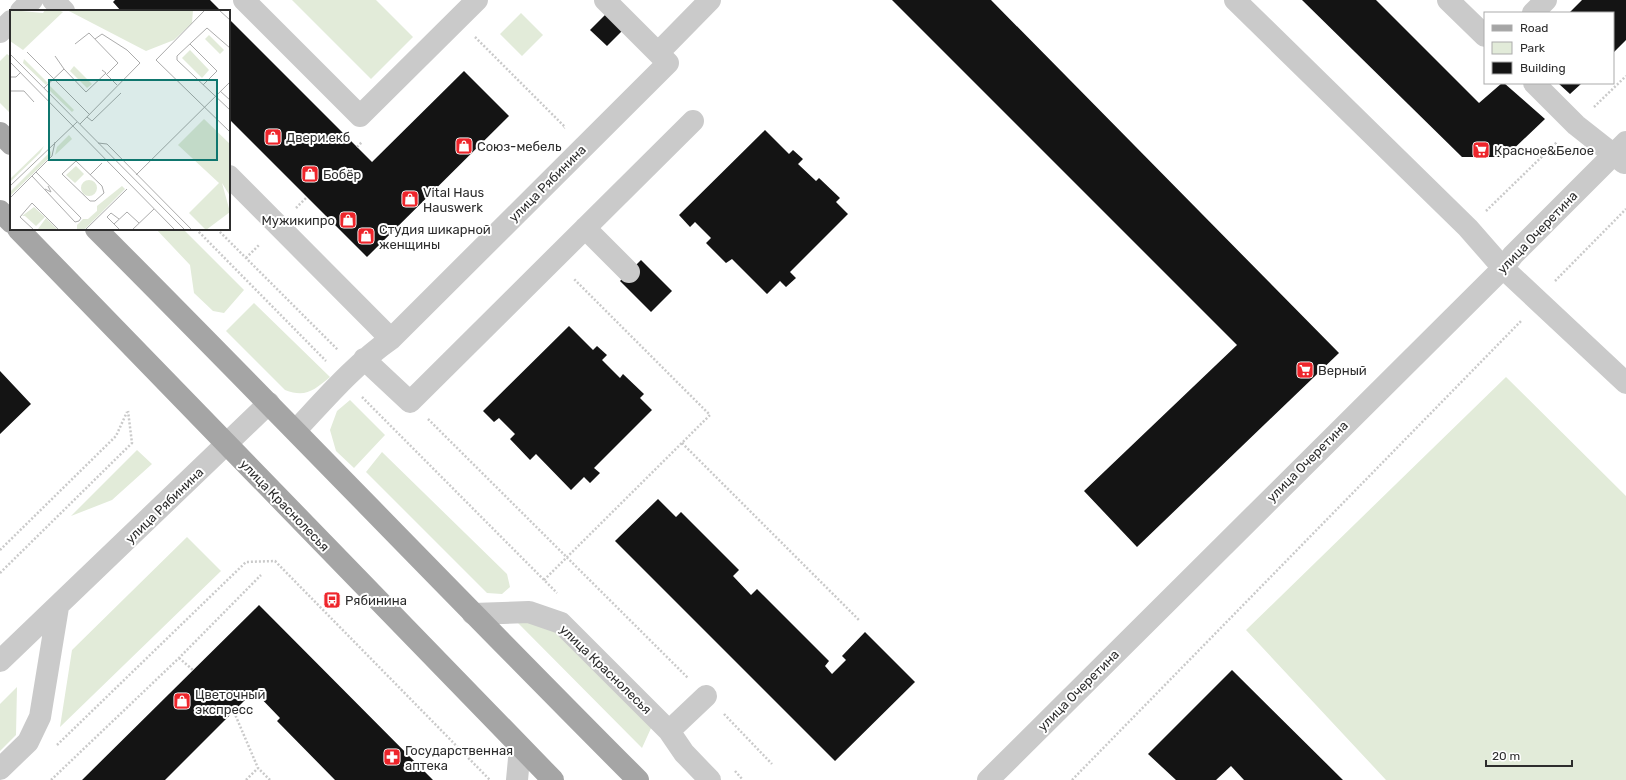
<svg xmlns="http://www.w3.org/2000/svg" width="1626" height="780" font-family="Rubik,sans-serif">
<rect width="100%" height="100%" fill="#fff"/>
<!-- green -->
<path fill="#e2ebd9" d="M 292,0 L 376,0 L 413,37 L 371,79 Z
M 521,13 L 543,35 L 522,56 L 500,34 Z
M 7,54 L 11,57 L 11,114 L 0,103 L 0,61 Z
M 156,229 L 183,229 L 244,290 L 224,313 L 213,311 L 194,293 L 190,265 Z
M 254,303 L 330,377 C 314,390 306,398 285,390 L 226,331 Z
M 1506,377 L 1626,496 L 1626,780 L 1386,780 L 1246,630 Z
M 350,400 L 385,435 L 354,468 L 336,451 L 330,430 L 337,411 Z
M 137,450 L 152,464 L 112,500 L 71,516 Z
M 382,452 L 507,574 L 510,587 L 502,594 L 487,593 L 366,472 Z
M 187,537 L 221,571 L 60,727 L 72,650 Z
M 515,620 L 537,624 L 561,634 L 652,726 L 642,748 Z
M 17,687 L 16,735 L 0,751 L 0,704 Z"/>
<!-- building -->
<path fill="#141414" d="M 115,0 L 210,0 L 221,11 L 121,11 L 113,2 Z
M 892,0 L 991,0 L 1339,353 L 1137,547 L 1084,491 L 1237,345 Z
M 1302,0 L 1376,0 L 1479,103 L 1502,83 L 1504,83 L 1545,119 L 1505,157 L 1462,157 Z
M 1582,0 L 1626,0 L 1626,40 L 1613,53 L 1613,13 L 1569,13 Z
M 608,12 L 624,29 L 607,46 L 590,30 Z
M 229,19 L 372,162 L 464,71 L 509,116 L 367,257 L 229,119 Z
M 1558,83 L 1582,83 L 1570,94 Z
M 765,130 L 789,154 L 793,150 L 803,159 L 798,164 L 816,181 L 819,178 L 840,198 L 836,202 L 848,214 L 790,272 L 796,278 L 786,287 L 780,281 L 767,294 L 732,259 L 726,263 L 706,243 L 711,238 L 695,222 L 690,227 L 679,215 Z
M 641,260 L 672,291 L 651,312 L 620,281 Z
M 569,326 L 593,350 L 597,346 L 607,355 L 602,360 L 620,378 L 623,374 L 644,394 L 640,398 L 652,410 L 594,468 L 600,473 L 590,483 L 584,477 L 571,490 L 536,454 L 530,460 L 510,439 L 515,434 L 499,418 L 494,422 L 483,411 Z
M 0,371 L 31,404 L 0,434 Z
M 658,499 L 676,517 L 681,512 L 739,570 L 733,576 L 751,595 L 757,589 L 829,661 L 825,666 L 832,674 L 846,660 L 842,656 L 865,632 L 915,682 L 835,761 L 615,541 Z
M 259,605 L 433,780 L 335,780 L 277,721 L 280,718 L 254,691 L 165,780 L 82,780 Z
M 1232,670 L 1343,780 L 1244,780 L 1231,766 L 1216,780 L 1176,780 L 1148,754 Z"/>
<g fill="none" stroke-linecap="round" stroke-linejoin="round">
<!-- path -->
<path stroke="#cacaca" stroke-width="2.5" stroke-dasharray="2 2" stroke-linecap="butt" d="M 475,37 L 565,127 L 564,128
M 1594,107 L 1626,76
M 357,147 L 362,142
M 296,208 L 307,197
M 1486,211 L 1557,142
M 196,229 L 326,361
M 217,229 L 338,350
M 246,258 L 260,244
M 1555,281 L 1626,209
M 362,397 L 557,593
M 428,419 L 688,678
M 682,443 L 859,620
M 0,550 L 116,436 L 127,412
M 0,573 L 132,443 L 128,411
M 544,580 L 710,415 L 573,278
M 179,658 L 193,670
M 234,712 L 258,768 L 270,780
M 724,714 L 772,764
M 57,745 L 246,562 L 275,561 L 490,780
M 735,771 L 743,780
M 51,780 L 179,658 L 261,575
M 246,780 L 258,768
M 1072,780 L 1522,320"/>
<!-- minor -->
<path stroke="#cacaca" stroke-width="22" d="M 53,0 L 64,11
M 244,0 L 360,116 L 477,0
M 1235,0 L 1468,228 L 1503,268 L 1626,383
M 1448,0 L 1485,36
M 21,11 L 32,0
M 1533,13 L 1546,0
M 0,32 L 11,21
M 658,53 L 710,0
M 1534,83 L 1576,125 L 1624,163
M 229,176 L 391,339
M 585,228 L 629,272
M 364,359 L 410,402 L 693,121
M 296,430 C 326,398 355,364 391,339 L 668,63 L 605,0
M 473,614 L 529,612 L 561,623 L 669,731 L 684,753 L 710,780
M 0,661 L 269,403
M 669,731 L 706,696
M 0,769 L 28,742 L 40,717 L 58,607
M 517,780 L 520,748
M 988,780 L 1503,268 L 1513,255 L 1626,142"/>
<!-- major -->
<path stroke="#a5a5a5" stroke-width="22" d="M 0,133 L 11,144
M 0,211 L 11,222
M 18,229 L 553,780
M 96,229 C 278,411 456,598 638,780"/>
</g>
<!-- icons -->
<defs>
<g id="shop-square" transform="scale(0.9)"><rect x="-9" y="-9" width="18" height="18" rx="4" fill="#ee252b" stroke="#fff"/><path d="M-5-2.5h2.3a2.7 3.5 0 0 1 5.4 0H5L5.5 6h-11ZM-1.5-2.5h3a1.5 2.3 0 0 0-3 0Z" fill="#fff"/></g>
<g id="supermarket-square" transform="scale(0.9)"><rect x="-9" y="-9" width="18" height="18" rx="4" fill="#ee252b" stroke="#fff"/><path d="M-6-5.5h2.5l.6 2H6L4.5 2H-2.5L-4.4-4H-6ZM-1.5 3.2a1.3 1.3 0 1 0 .1 0ZM3 3.2a1.3 1.3 0 1 0 .1 0Z" fill="#fff"/></g>
<g id="bus-square" transform="scale(0.9)"><rect x="-9" y="-9" width="18" height="18" rx="4" fill="#ee252b" stroke="#fff"/><path d="M-5-6H5V4H4V6H2V4H-2V6H-4V4H-5ZM-3.5-4V0h7V-4ZM-3.5 1.2v1.5H-2V1.2ZM2 1.2v1.5H3.5V1.2Z" fill="#fff"/></g>
<g id="pharmacy-square" transform="scale(0.9)"><rect x="-9" y="-9" width="18" height="18" rx="4" fill="#ee252b" stroke="#fff"/><path d="M-2-6h4v4h4v4h-4v4h-4v-4h-4v-4h4Z" fill="#fff"/></g>
</defs>
<g fill-rule="evenodd">
<use href="#shop-square" x="273" y="137"/>
<use href="#shop-square" x="464" y="146"/>
<use href="#supermarket-square" x="1481" y="150"/>
<use href="#shop-square" x="310" y="174"/>
<use href="#shop-square" x="410" y="199"/>
<use href="#shop-square" x="348" y="220"/>
<use href="#shop-square" x="366" y="236"/>
<use href="#supermarket-square" x="1305" y="370"/>
<use href="#bus-square" x="332" y="600"/>
<use href="#shop-square" x="182" y="701"/>
<use href="#pharmacy-square" x="392" y="757"/>
</g>
<g text-anchor="middle" stroke-width="4" stroke-linejoin="round" paint-order="stroke">
<!-- poi labels -->
<g font-size="13" fill="#2d2d2d" stroke="#fff" text-anchor="start">
<text x="286" y="142">Двери.екб</text>
<text x="477" y="151">Союз-мебель</text>
<text x="1494" y="155">Красное&amp;Белое</text>
<text x="323" y="179">Бобёр</text>
<text x="423" y="197">Vital Haus<tspan x="423" dy="15">Hauswerk</tspan></text>
<text x="335" y="225" text-anchor="end">Мужикипро</text>
<text x="379" y="234">Студия шикарной<tspan x="379" dy="15">женщины</tspan></text>
<text x="1318" y="375">Верный</text>
<text x="345" y="605">Рябинина</text>
<text x="195" y="699">Цветочный<tspan x="195" dy="15">экспресс</tspan></text>
<text x="405" y="755">Государственная<tspan x="405" dy="15">аптека</tspan></text>
</g>
<!-- street labels -->
<g font-size="13" fill="#2d2d2d" stroke="#fff">
<text transform="translate(547 183) rotate(-45)" y="5">улица Рябинина</text>
<text transform="translate(1537 232) rotate(-46)" y="5">улица Очеретина</text>
<text transform="translate(1307 461) rotate(-45)" y="5">улица Очеретина</text>
<text transform="translate(164 505) rotate(-44)" y="5">улица Рябинина</text>
<text transform="translate(285 505) rotate(46)" y="5">улица Краснолесья</text>
<text transform="translate(606 669) rotate(44)" y="5">улица Краснолесья</text>
<text transform="translate(1078 690) rotate(-45)" y="5">улица Очеретина</text>
</g>
</g>
<!-- overview -->
<g transform="translate(10 10)">
<rect width="220" height="220" fill="#fff"/>
<path d="M 0,0 L 33,3 L 35,0 L 48,0 L 53,2 L 13,40 L 0,31 ZM 57,0 L 183,0 L 182,13 L 164,30 L 136,41 ZM 199,25 L 214,40 L 210,44 L 195,29 ZM 180,40 L 199,60 L 192,68 L 172,48 ZM 14,49 L 38,73 L 36,75 L 13,53 ZM 64,56 L 82,74 L 77,78 L 60,61 ZM 40,76 L 64,100 L 62,102 L 39,80 ZM 194,109 L 220,134 L 220,186 L 212,173 L 220,202 L 196,220 L 179,203 L 209,173 L 168,135 ZM 59,125 L 62,129 L 45,145 L 47,137 ZM 34,136 L 30,143 L 0,172 L 0,169 ZM 41,141 L 41,146 L 0,186 L 0,182 ZM 66,156 L 74,164 L 65,173 L 56,165 ZM71 178a8 8 0 1 1 16 0a8 8 0 1 1-16 0ZM 112,176 L 115,179 L 74,220 L 67,220 L 67,215 L 73,209 L 78,209 L 87,201 L 87,196 ZM 24,197 L 35,207 L 26,216 L 15,206 L 12,206 ZM 36,208 L 47,219 L 47,220 L 28,219 Z" fill="#e2ebd9"/>
<path fill="none" stroke="#ababab" stroke-width="1" d="M 195,0 L 146,50 L 220,122M 209,0 L 220,10M 65,34 L 79,23 L 108,53 L 96,65M 180,34 L 207,61 L 193,75M 220,38 L 197,18 L 167,46 L 167,50 L 220,100M 17,42 L 80,105M 0,44 L 175,220M 45,46 L 54,59M 0,52 L 165,220M 96,64 L 107,75M 0,67 L 6,67 L 11,62M 34,78 L 54,59 L 76,82 L 96,63 L 92,60M 0,81 L 14,81 L 24,92M 210,81 L 220,90M 77,107 L 82,111 L 111,83M 70,114 L 130,53 L 117,40 L 92,24 L 85,29M 88,133 L 97,134 L 182,220M 66,151 L 92,176 L 94,183 L 85,191 L 80,191 L 52,164 ZM 80,165 L 92,153M 126,165 L 220,72M 22,166 L 65,212 L 69,211 L 71,208 L 26,162M 0,176 L 67,112M 35,179 L 41,182 L 38,176M 0,188 L 42,146 L 45,132M 109,209 L 101,203 L 97,207 L 110,220M 104,214 L 117,202 L 129,213M 24,220 L 10,207 L 22,193 L 49,220M 75,220 L 117,179M 122,220 L 144,199"/>
<path fill="#0f766e" fill-opacity="0.15" stroke="#0f766e" stroke-width="2" d="M 39,70 L 207,70 L 207,150 L 39,150 Z"/>
<rect width="220" height="220" fill="none" stroke="#2d2d2d" stroke-width="2"/>
</g>
<!-- legend -->
<rect x="1484" y="12" width="130" height="72" fill="#ffffff" stroke="#ababab"/>
<rect x="1492" y="25" width="20" height="6" fill="#a5a5a5" stroke="#ababab"/>
<text x="1520" y="32" font-size="12" fill="#2d2d2d">Road</text>
<rect x="1492" y="42" width="20" height="12" fill="#e2ebd9" stroke="#ababab"/>
<text x="1520" y="52" font-size="12" fill="#2d2d2d">Park</text>
<rect x="1492" y="62" width="20" height="12" fill="#141414" stroke="#ababab"/>
<text x="1520" y="72" font-size="12" fill="#2d2d2d">Building</text>
<!-- scale -->
<path d="M1486 760v6h86v-6" fill="none" stroke="#2d2d2d" stroke-width="2"/>
<text x="1492" y="760" font-size="12" fill="#2d2d2d" stroke="#ffffff" stroke-width="3" paint-order="stroke">20 m</text>
</svg>
